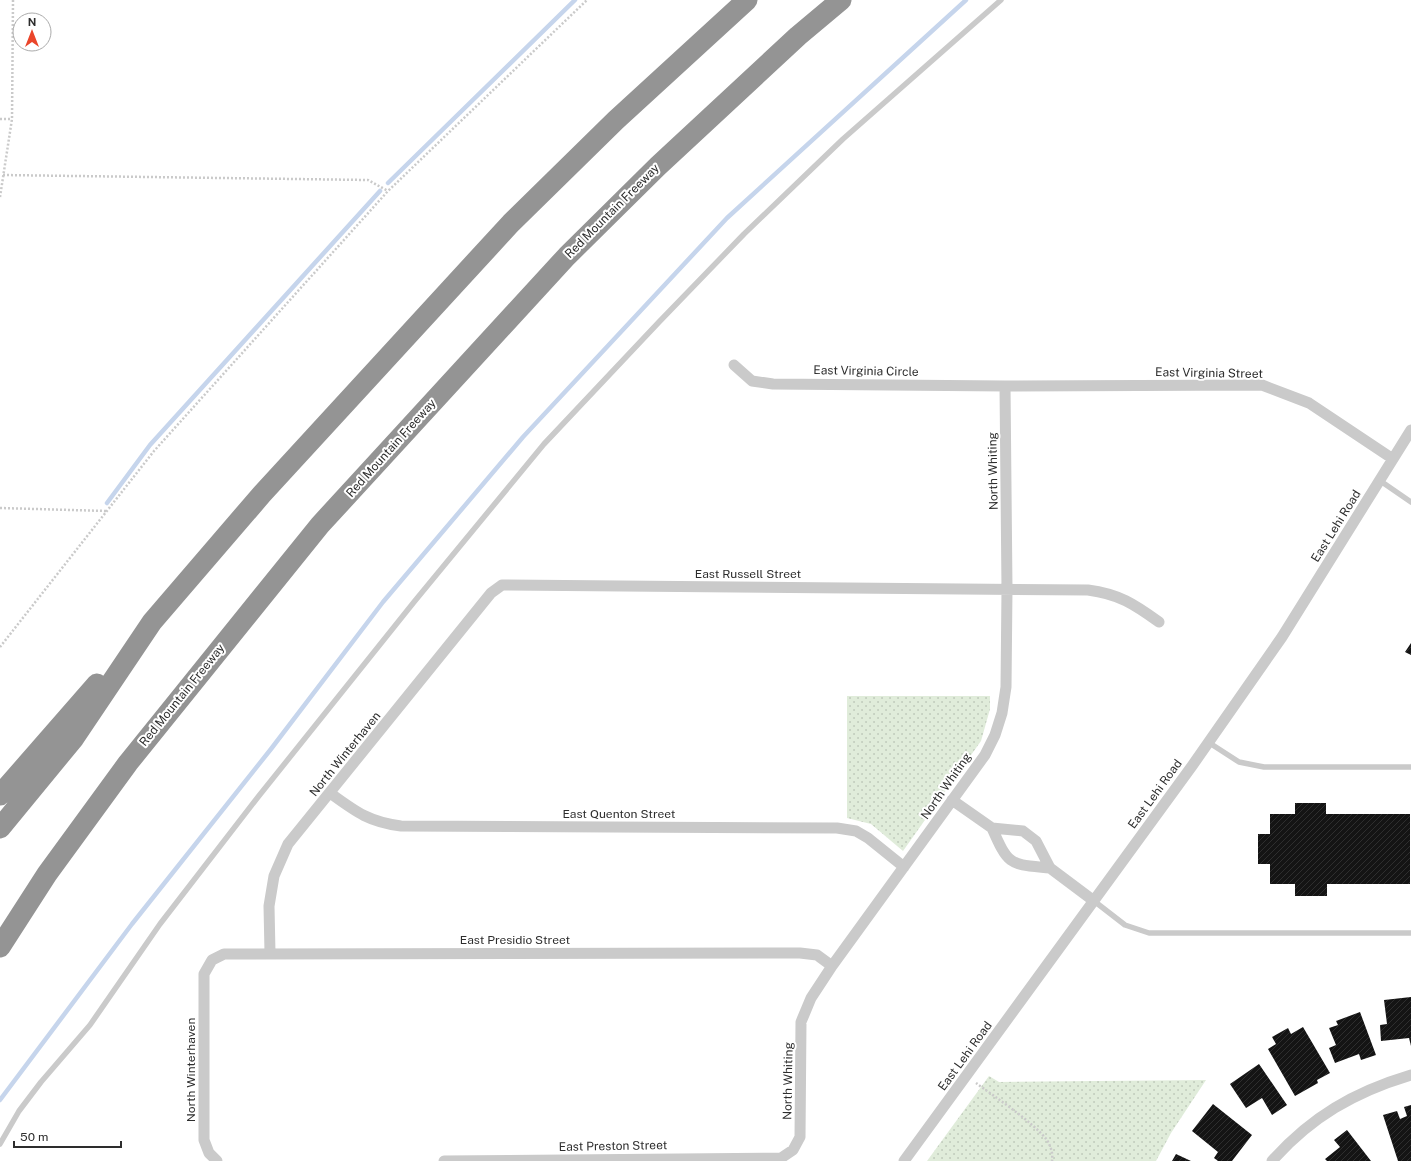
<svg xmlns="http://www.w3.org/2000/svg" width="1411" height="1161" font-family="'Public Sans',sans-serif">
<defs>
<pattern id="park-dots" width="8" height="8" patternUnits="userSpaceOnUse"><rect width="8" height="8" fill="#e0ecda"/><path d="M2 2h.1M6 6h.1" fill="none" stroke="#c0cbbb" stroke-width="1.8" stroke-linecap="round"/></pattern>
<pattern id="building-hatch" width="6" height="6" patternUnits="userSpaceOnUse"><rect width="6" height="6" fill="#141414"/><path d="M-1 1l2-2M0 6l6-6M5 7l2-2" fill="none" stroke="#2e2e2e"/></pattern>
</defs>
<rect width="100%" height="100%" fill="#fff"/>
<!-- park -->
<path fill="url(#park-dots)" d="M 847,696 L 990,696 L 990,709 L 981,741 L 903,851 L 871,824 L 847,818 Z
M 989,1076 L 999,1082 L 1206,1080 L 1171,1133 L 1156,1161 L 927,1161 Z"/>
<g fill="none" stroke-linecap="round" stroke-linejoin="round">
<!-- stream -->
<path stroke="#c6d5ec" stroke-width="4.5" d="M 388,183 L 575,0
M 107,503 L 150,445 L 380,191
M 0,1100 L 132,924 L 271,749 L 383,602 L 523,437 L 727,218 L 966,0"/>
</g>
<!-- building -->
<path fill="url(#building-hatch)" d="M 1411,643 L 1411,655 L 1405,652 Z
M 1295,803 L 1326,803 L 1326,814 L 1410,814 L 1410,884 L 1327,884 L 1327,896 L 1295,896 L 1295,884 L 1270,884 L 1270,864 L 1258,864 L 1258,834 L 1270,834 L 1270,814 L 1295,814 Z
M 1411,997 L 1411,1046 L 1409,1038 L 1381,1041 L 1380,1025 L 1387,1024 L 1384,1000 Z
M 1360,1012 L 1376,1055 L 1361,1060 L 1359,1054 L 1335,1063 L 1329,1048 L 1336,1045 L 1329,1028 L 1338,1025 L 1336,1021 Z
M 1303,1027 L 1330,1073 L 1317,1080 L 1318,1083 L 1295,1096 L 1268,1049 L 1276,1044 L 1272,1037 L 1288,1028 L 1291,1034 Z
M 1259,1064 L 1287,1105 L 1272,1115 L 1262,1098 L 1246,1108 L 1230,1084 Z
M 1213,1104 L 1252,1135 L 1232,1161 L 1218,1161 L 1214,1158 L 1218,1152 L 1192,1131 Z
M 1411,1105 L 1411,1161 L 1398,1161 L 1383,1115 L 1397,1111 L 1400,1119 L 1407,1116 L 1404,1107 Z
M 1347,1130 L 1371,1161 L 1327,1161 L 1325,1159 L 1340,1147 L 1334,1140 Z
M 1176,1154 L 1191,1161 L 1172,1161 Z"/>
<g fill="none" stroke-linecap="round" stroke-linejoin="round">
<!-- path -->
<path stroke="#cacaca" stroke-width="2.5" stroke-dasharray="2 2" stroke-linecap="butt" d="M 0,119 L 12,119
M 3,175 L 368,180 L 388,191
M 0,197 L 12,119 L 13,0
M 0,508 L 107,511
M 0,647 L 154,451 L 388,191 L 587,0
M 976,1083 C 995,1097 1033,1122 1047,1140 C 1051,1147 1053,1153 1052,1161"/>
<!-- lane -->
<path stroke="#cacaca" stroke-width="5.5" d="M 1379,480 L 1411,502
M 1208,742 L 1239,762 L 1264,767 L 1411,767
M 1094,901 L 1125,925 L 1149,933 L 1411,933
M 0,1144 L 19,1111 L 41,1082 L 90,1025 L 160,924 L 258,797 L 414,602 L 544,444 L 659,322 L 744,234 L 843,139 L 1001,0"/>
<!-- street -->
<path stroke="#cacaca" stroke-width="11" d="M 734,365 L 752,381 L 773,384 L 1005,386 L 1262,385 L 1309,403 L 1393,459
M 330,793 C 356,812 369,822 401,826 L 837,828 L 856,831 L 868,838 L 904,867
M 952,800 L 992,828 L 1023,831 L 1036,841 L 1050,868 L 1094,901
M 992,828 C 1009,867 1010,864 1050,868
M 270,953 L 269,906 L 274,876 L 288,844 L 491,593 L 502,585 L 1088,590 C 1119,594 1134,604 1159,622
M 217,1161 L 209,1153 L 204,1140 L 204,974 L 212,960 L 224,954 L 800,953 L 817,955 L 832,966
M 444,1161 L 781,1158 L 793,1150 L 800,1137 L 801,1022 L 811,998 L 832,966 L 985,755 L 995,735 L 1002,713 L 1006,687 L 1007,589 L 1005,386
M 904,1161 L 1192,766 L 1282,637 L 1411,430
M 1272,1161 C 1311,1117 1354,1092 1411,1075"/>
<!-- highway -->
<path stroke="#949494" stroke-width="21" d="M 0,795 L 97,684
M 0,828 L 74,738 L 152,622 L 262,494 L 511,223 L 616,120 L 747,0
M 0,947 L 47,874 L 128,763 L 320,525 L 567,256 L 658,166 L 798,36 L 841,0"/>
</g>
<g text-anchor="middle" stroke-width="4" stroke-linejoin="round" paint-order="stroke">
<!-- street labels -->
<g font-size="12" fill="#2d2d2d" stroke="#fff">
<text transform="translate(612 211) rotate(-45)" y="4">Red Mountain Freeway</text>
<text transform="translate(866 371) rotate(1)" y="4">East Virginia Circle</text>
<text transform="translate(1209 373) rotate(1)" y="4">East Virginia Street</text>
<text transform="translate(391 448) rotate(-48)" y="4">Red Mountain Freeway</text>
<text transform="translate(993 471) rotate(-91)" y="4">North Whiting</text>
<text transform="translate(1336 526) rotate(-58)" y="4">East Lehi Road</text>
<text x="748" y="578">East Russell Street</text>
<text transform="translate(182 695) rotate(-51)" y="4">Red Mountain Freeway</text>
<text transform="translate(345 754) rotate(-51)" y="4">North Winterhaven</text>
<text transform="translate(946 786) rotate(-55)" y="4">North Whiting</text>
<text transform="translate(1155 794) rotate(-54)" y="4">East Lehi Road</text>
<text x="619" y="818">East Quenton Street</text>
<text x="515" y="944">East Presidio Street</text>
<text transform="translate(965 1056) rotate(-54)" y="4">East Lehi Road</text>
<text transform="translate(191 1070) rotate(-90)" y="4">North Winterhaven</text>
<text transform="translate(788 1081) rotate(-89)" y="4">North Whiting</text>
<text transform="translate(613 1146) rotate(-1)" y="4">East Preston Street</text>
</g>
</g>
<!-- north arrow -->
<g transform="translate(32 32)"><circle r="19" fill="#ffffff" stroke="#ababab"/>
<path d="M0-3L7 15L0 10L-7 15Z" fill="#ea452a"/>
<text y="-6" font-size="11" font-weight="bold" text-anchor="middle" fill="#2d2d2d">N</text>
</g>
<!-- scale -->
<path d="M14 1141v6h107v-6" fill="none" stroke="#2d2d2d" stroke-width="2"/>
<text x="20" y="1141" font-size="12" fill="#2d2d2d" stroke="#ffffff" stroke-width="3" paint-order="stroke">50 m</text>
</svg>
